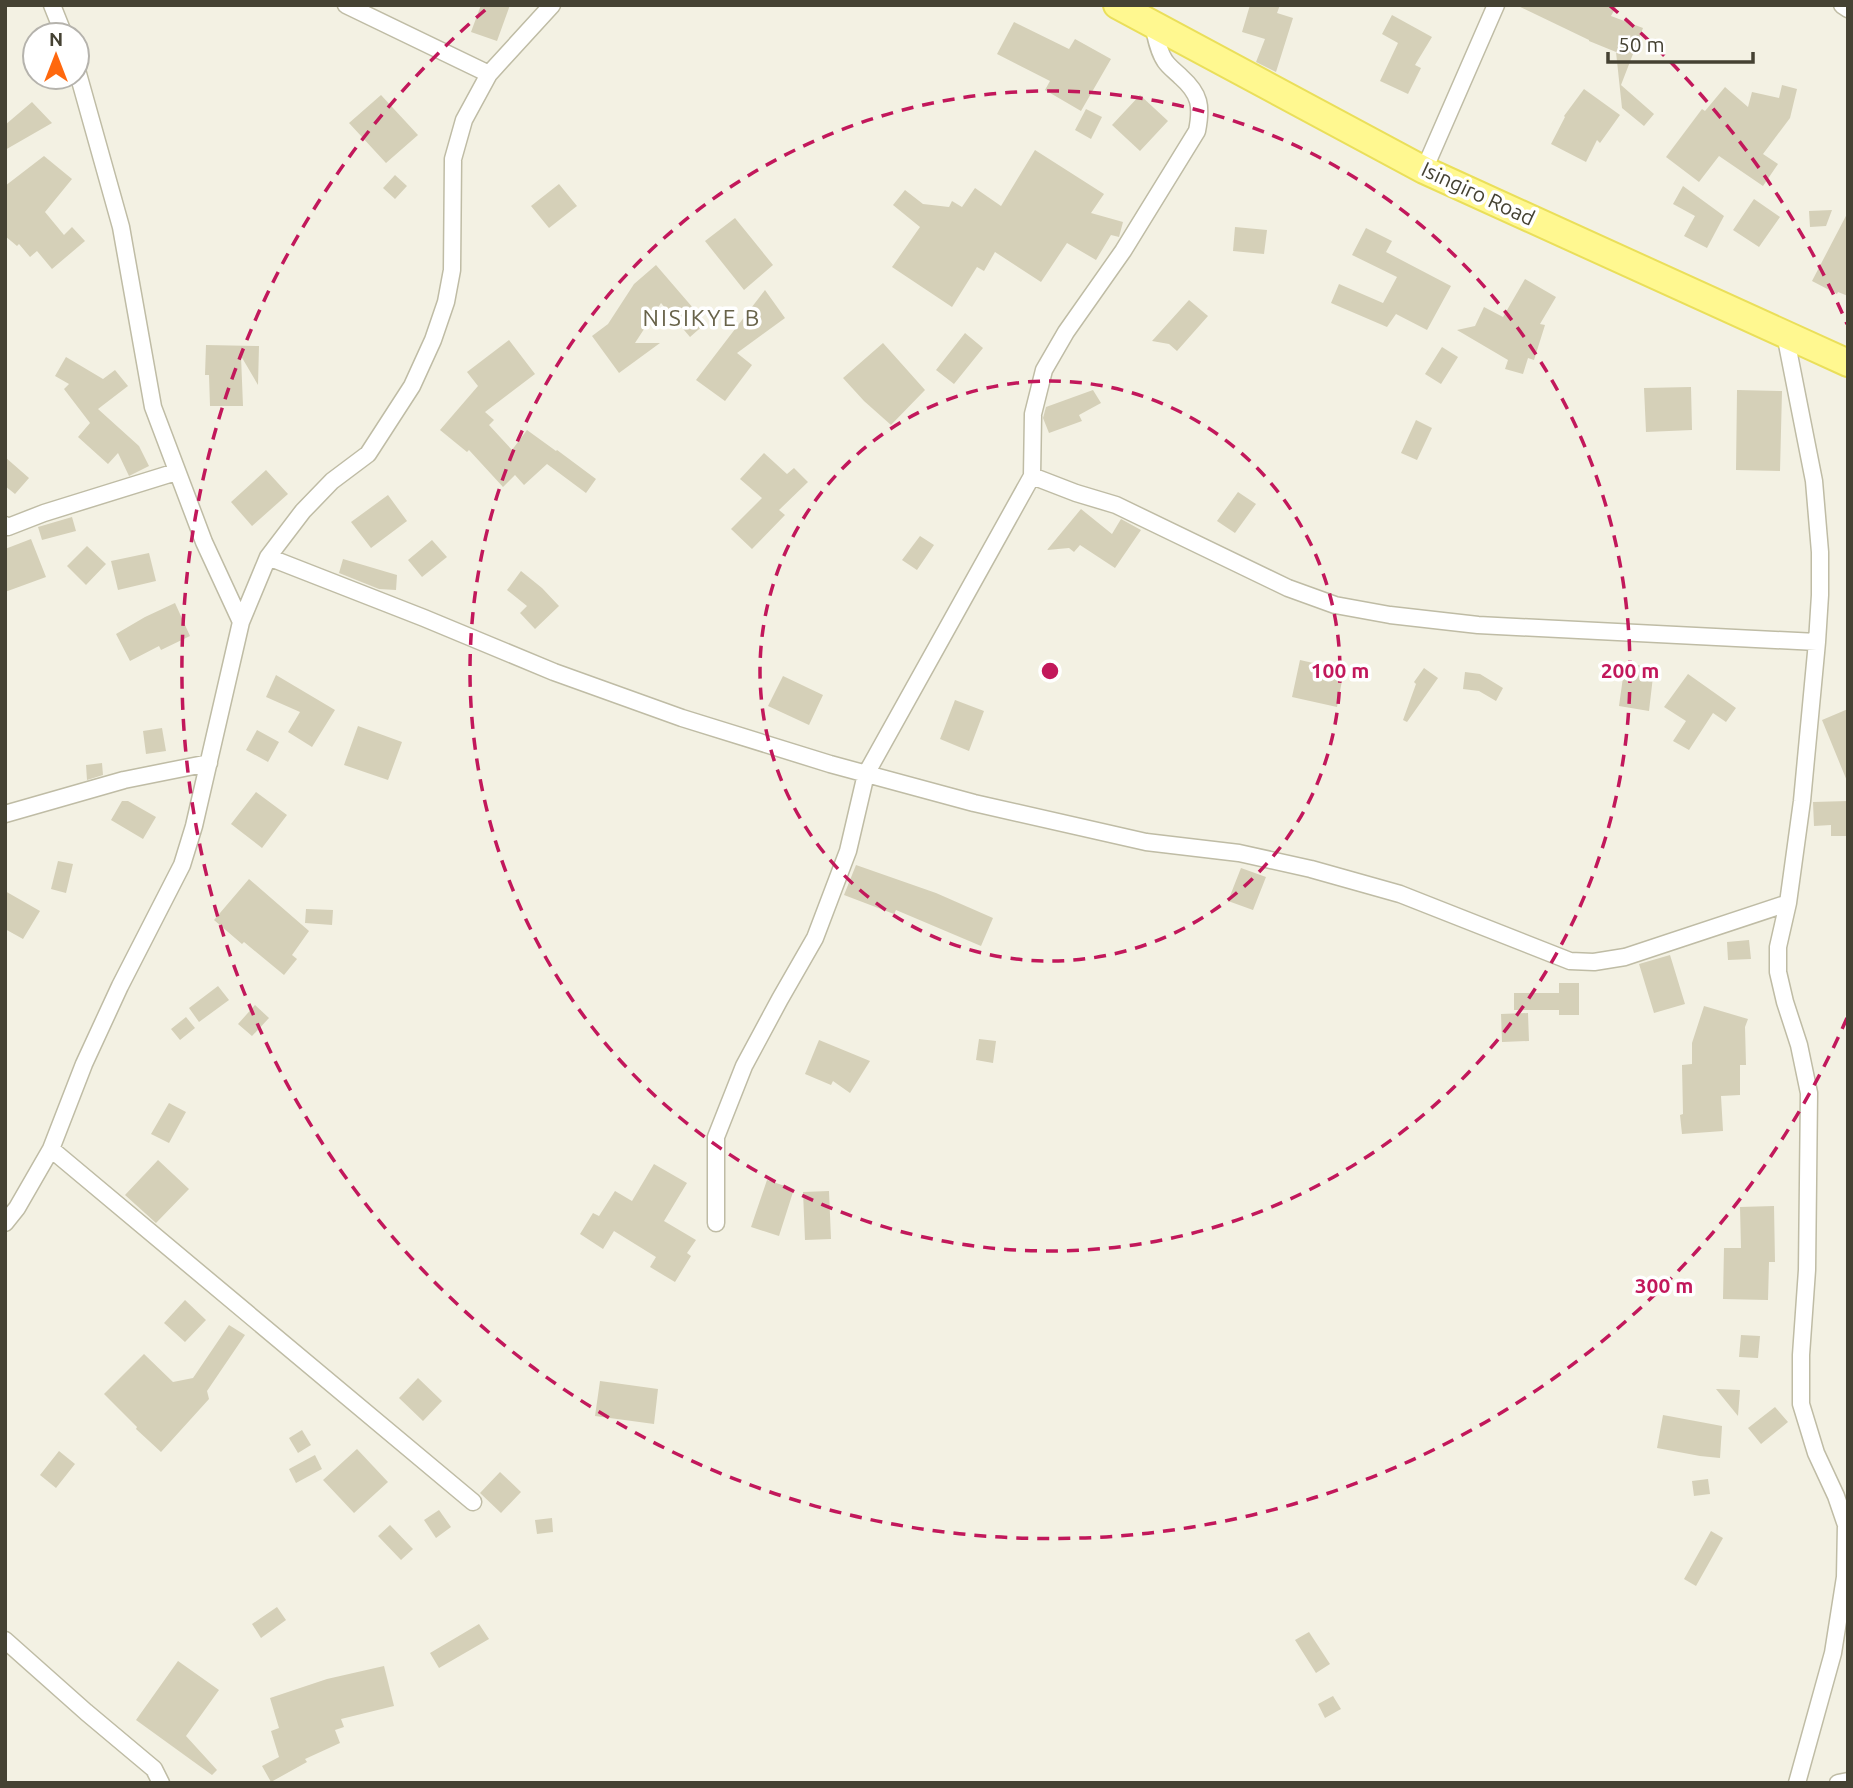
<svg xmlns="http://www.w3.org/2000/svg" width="1853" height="1788" font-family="Ubuntu,sans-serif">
<rect width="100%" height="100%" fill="#f3f1e3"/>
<!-- building -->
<path fill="#d5d0b8" d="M 481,5 L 510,5 L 497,41 L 471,32 Z
M 1250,5 L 1280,5 L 1277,13 L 1293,18 L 1276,72 L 1256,62 L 1265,39 L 1242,32 Z
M 1516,5 L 1617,5 L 1611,16 L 1643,28 L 1621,85 L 1654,114 L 1644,126 L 1622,108 L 1616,52 L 1589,41 L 1589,40 Z
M 1392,15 L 1432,37 L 1415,65 L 1421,68 L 1408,94 L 1380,81 L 1398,43 L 1382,34 Z
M 1014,22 L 1069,49 L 1075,39 L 1111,59 L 1081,111 L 1045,90 L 1050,81 L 997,54 Z
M 1782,85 L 1797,89 L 1790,118 L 1763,154 L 1778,164 L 1763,186 L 1719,156 L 1699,182 L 1666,157 L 1702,109 L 1705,111 L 1725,87 L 1748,107 L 1752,92 L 1779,98 Z
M 1584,89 L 1620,115 L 1600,143 L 1597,140 L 1586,162 L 1551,144 L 1565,117 L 1564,116 Z
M 381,95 L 418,135 L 386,163 L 349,123 Z
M 1140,95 L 1168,121 L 1140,151 L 1112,125 Z
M 32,102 L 52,123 L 5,150 L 5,125 Z
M 1086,109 L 1102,117 L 1091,139 L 1075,130 Z
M 1035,150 L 1104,194 L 1091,213 L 1123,222 L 1119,237 L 1111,235 L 1096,260 L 1067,243 L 1041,282 L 995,252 L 984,271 L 977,267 L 952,307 L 892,267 L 920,227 L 893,205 L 905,190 L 923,204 L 949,207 L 952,201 L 962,207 L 975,188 L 1001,206 Z
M 44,156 L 72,179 L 45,212 L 64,235 L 72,227 L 85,241 L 52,269 L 37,251 L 30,257 L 19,244 L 17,246 L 5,236 L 5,186 Z
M 395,175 L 407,186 L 395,199 L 383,188 Z
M 559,184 L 577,206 L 549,228 L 531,206 Z
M 1683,186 L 1724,216 L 1707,248 L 1684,236 L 1695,216 L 1673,204 Z
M 1754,199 L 1780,217 L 1759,247 L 1733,230 Z
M 1832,210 L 1826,226 L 1810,227 L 1809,211 Z
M 1848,212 L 1848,296 L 1838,292 L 1837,294 L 1812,281 Z
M 735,218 L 773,265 L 744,290 L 705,241 Z
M 1235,227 L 1267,230 L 1264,254 L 1233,251 Z
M 1366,228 L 1392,241 L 1386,252 L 1451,286 L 1427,330 L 1396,314 L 1387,327 L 1331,303 L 1339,284 L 1383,303 L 1397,277 L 1352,255 Z
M 656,265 L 706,323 L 690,337 L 661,303 L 635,343 L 660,343 L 619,373 L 592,336 L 608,324 L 634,284 Z
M 1525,279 L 1556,297 L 1540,324 L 1545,325 L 1534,360 L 1528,358 L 1523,374 L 1505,369 L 1508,360 L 1457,330 L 1475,326 L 1484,307 L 1503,317 Z
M 765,290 L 785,318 L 737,353 L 752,365 L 725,401 L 696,380 Z
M 1189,300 L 1208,316 L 1177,351 L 1169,344 L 1152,341 Z
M 965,333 L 983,348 L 954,384 L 936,370 Z
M 509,340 L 535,374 L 485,412 L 494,420 L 489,425 L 512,450 L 527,430 L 556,451 L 557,450 L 596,479 L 586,493 L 547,464 L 524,485 L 515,475 L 503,487 L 469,450 L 467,452 L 440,430 L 478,386 L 467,372 Z
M 883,343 L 925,390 L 891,425 L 864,401 L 843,378 Z
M 206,345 L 259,346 L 258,385 L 241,356 L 243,406 L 210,406 L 209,375 L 205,375 Z
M 1442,347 L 1458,357 L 1441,384 L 1425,374 Z
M 66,357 L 103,379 L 115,370 L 128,386 L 98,409 L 139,446 L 149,466 L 129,476 L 118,453 L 108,464 L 78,437 L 90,423 L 64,389 L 69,384 L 55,376 Z
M 1691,387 L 1692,430 L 1646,432 L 1644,388 Z
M 1093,390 L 1101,403 L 1079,415 L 1082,421 L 1049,433 L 1043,418 L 1046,407 Z
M 1737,390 L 1782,391 L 1780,471 L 1736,470 Z
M 1416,420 L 1432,428 L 1417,460 L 1401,453 Z
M 764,453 L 787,474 L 794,468 L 808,482 L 779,510 L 785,515 L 752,549 L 731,529 L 762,498 L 740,479 Z
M 5,457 L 29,478 L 15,494 L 5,486 Z
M 266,470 L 288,494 L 252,526 L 231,502 Z
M 1238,492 L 1256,504 L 1235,533 L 1217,521 Z
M 388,495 L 407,521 L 371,548 L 351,522 Z
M 1081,509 L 1112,534 L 1121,519 L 1141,530 L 1115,568 L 1080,545 L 1074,552 L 1069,548 L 1047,550 Z
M 72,517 L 76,531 L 42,540 L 38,527 Z
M 920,536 L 934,545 L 917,570 L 902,560 Z
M 31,539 L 46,577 L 5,592 L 5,549 Z
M 432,540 L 447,557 L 422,577 L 408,560 Z
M 87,546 L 106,564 L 86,585 L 67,566 Z
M 149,553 L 156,581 L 118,590 L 111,561 Z
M 343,559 L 397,575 L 396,590 L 379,589 L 339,573 Z
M 521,571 L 542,588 L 559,606 L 535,629 L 520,613 L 527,606 L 507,590 Z
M 175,603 L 190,636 L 161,650 L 159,646 L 130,661 L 116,634 L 145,617 Z
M 1300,660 L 1344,670 L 1337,707 L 1292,697 Z
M 1625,663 L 1654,668 L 1649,711 L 1619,706 Z
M 1424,668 L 1438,678 L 1407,722 L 1403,720 L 1416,684 L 1414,682 Z
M 1465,672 L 1480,674 L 1503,688 L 1496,701 L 1479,691 L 1463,689 Z
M 1688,674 L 1736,708 L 1726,722 L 1713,713 L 1689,750 L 1673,741 L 1686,721 L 1664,707 Z
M 276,675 L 335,710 L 312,747 L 288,732 L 300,712 L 266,697 Z
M 783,676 L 823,695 L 809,725 L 768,706 Z
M 955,700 L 984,711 L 969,751 L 940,739 Z
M 1848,709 L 1848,781 L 1847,781 L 1822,720 Z
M 358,726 L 402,742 L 388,780 L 344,765 Z
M 162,728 L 166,751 L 146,754 L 143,731 Z
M 257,730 L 279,742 L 268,762 L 246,750 Z
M 102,763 L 103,775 L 87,780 L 86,765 Z
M 256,792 L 287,815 L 262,848 L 231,824 Z
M 122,801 L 128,801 L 156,817 L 143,839 L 111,820 Z
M 1848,801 L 1848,836 L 1831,836 L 1831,825 L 1814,826 L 1813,802 Z
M 58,861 L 73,864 L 66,893 L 51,889 Z
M 856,865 L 936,893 L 993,918 L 981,946 L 896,910 L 894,914 L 844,895 Z
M 1241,868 L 1266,877 L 1253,910 L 1228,901 Z
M 249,879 L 309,931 L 292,955 L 297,959 L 284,975 L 244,942 L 242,944 L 214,920 Z
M 5,891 L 40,911 L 23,939 L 5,929 Z
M 306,909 L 333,910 L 332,925 L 305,923 Z
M 1749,940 L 1751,959 L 1728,960 L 1727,942 Z
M 1670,955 L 1685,1004 L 1654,1013 L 1639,964 Z
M 1559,983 L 1579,983 L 1579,1015 L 1559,1015 L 1559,1010 L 1514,1010 L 1514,993 L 1559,993 Z
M 218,986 L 229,1000 L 199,1022 L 189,1008 Z
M 255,1005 L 269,1018 L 252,1036 L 238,1024 Z
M 1704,1006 L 1748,1019 L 1745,1027 L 1746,1065 L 1740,1065 L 1740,1095 L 1721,1096 L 1723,1131 L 1682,1134 L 1680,1115 L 1683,1114 L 1682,1065 L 1692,1064 L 1692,1043 Z
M 1528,1013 L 1529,1041 L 1502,1042 L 1501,1014 Z
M 186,1017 L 195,1028 L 180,1040 L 171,1029 Z
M 979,1039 L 996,1041 L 993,1063 L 976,1060 Z
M 819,1040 L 870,1061 L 850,1093 L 833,1081 L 831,1085 L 805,1074 Z
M 169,1103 L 186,1112 L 169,1143 L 151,1134 Z
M 158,1160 L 189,1189 L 156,1223 L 125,1195 Z
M 654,1164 L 687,1183 L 664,1221 L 696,1240 L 687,1253 L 691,1256 L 675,1282 L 650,1267 L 656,1257 L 614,1231 L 603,1249 L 580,1234 L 593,1213 L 599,1216 L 615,1191 L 632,1201 Z
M 767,1180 L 794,1189 L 779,1236 L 751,1227 Z
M 829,1191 L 831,1239 L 805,1240 L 803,1192 Z
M 1774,1206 L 1775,1262 L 1769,1262 L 1768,1300 L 1723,1299 L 1724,1248 L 1741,1248 L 1740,1207 Z
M 185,1300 L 206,1320 L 185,1342 L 164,1323 Z
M 229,1325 L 245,1335 L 207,1391 L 209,1399 L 161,1452 L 136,1429 L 137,1427 L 104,1394 L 144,1354 L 173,1382 L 193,1378 Z
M 1741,1335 L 1760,1336 L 1758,1358 L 1739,1357 Z
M 418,1378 L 442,1401 L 423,1421 L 399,1398 Z
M 600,1381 L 658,1389 L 654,1424 L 595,1416 Z
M 1716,1389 L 1740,1390 L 1738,1416 Z
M 1775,1407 L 1788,1422 L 1761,1444 L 1748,1428 Z
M 1663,1415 L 1722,1426 L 1720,1458 L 1700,1456 L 1657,1448 Z
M 302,1430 L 311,1445 L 298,1453 L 289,1438 Z
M 357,1449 L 388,1482 L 354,1513 L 323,1480 Z
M 59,1451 L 75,1464 L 56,1488 L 40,1475 Z
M 315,1455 L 322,1469 L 296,1483 L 289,1469 Z
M 500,1472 L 521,1492 L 501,1513 L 480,1493 Z
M 1708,1479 L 1710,1494 L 1694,1496 L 1692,1481 Z
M 439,1510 L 451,1527 L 436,1538 L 424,1520 Z
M 552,1518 L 553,1532 L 537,1534 L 535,1520 Z
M 390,1525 L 413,1549 L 401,1560 L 378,1536 Z
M 1711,1531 L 1723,1538 L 1696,1586 L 1684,1579 Z
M 277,1607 L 286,1620 L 261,1638 L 252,1624 Z
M 479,1624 L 489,1639 L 439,1668 L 430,1653 Z
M 1309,1632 L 1330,1664 L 1316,1673 L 1295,1640 Z
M 178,1661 L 219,1690 L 186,1736 L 217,1770 L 212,1775 L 136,1720 Z
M 384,1666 L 394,1706 L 341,1719 L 344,1727 L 335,1730 L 340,1743 L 305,1759 L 307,1762 L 271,1782 L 262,1766 L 279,1757 L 271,1731 L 279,1728 L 270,1698 L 327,1679 Z
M 1333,1696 L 1341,1709 L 1325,1718 L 1318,1704 Z"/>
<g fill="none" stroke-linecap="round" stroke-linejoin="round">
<!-- street casing -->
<g stroke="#bfbca5" stroke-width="19">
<path id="street" d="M 52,5 L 64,35
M 346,5 L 489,74
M 1842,5 L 1848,9
M 1153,25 C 1156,37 1158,51 1165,61 C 1169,67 1176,72 1181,77 C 1200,94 1202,106 1197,131 L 1123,251 L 1066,332 L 1044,370 L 1033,414 L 1032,476 L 1076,493 L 1116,505 L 1288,588 L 1335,605 L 1390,615 L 1478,625 L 1817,642
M 77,70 L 121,227 L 153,407 L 204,542 L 241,622
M 1424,170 L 1496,5
M 1785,334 L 1814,481 L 1820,552 L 1820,595 L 1817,642 L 1802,801 L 1788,903 L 1778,947 L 1778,972 L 1785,1002 L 1799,1045 L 1809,1093 L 1807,1270 L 1801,1355 L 1801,1404 L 1816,1453 L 1836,1496 L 1846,1525 L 1845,1577 L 1833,1653 L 1797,1783
M 5,525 L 8,527 L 44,513 L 176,472
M 268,557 L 424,618 L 554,672 L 682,718 L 830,764 L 974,803 L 1146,842 L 1239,853 L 1311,869 L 1400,894 L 1570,961 L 1594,962 L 1625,957 L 1788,903
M 5,814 L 124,780 L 209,763
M 51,1149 L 473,1502
M 5,1223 L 17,1208 L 51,1149 L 84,1064 L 120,986 L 182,865 L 194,826 L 241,622 L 268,557 L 303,511 L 332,481 L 368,454 L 412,386 L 433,340 L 446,302 L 452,270 L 453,159 L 464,120 L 489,74 L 552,5
M 716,1223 L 716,1137 L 744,1066 L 780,999 L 815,938 L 848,851 L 866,774 L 1032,476
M 5,1640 L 86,1712 L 154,1769 L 161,1783
M 1838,1783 L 1848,1781"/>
</g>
<!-- primary casing -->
<g stroke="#eadf5a" stroke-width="30">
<path id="primary" d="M 1117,5 L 1424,170 L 1848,363"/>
</g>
<!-- street -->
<use href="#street" stroke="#fff" stroke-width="16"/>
<!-- primary -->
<use href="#primary" stroke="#fff890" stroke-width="26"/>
</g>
<!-- distance rings -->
<g fill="none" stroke="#c2185b" stroke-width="3.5" stroke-dasharray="12 9">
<circle cx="1050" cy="671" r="290"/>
<circle cx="1050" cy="671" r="580"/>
<path d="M1847 1018A869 869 0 1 1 491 5M1609 5A869 869 0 0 1 1847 324"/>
</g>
<g text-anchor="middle" stroke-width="7" stroke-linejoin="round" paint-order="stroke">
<!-- street labels -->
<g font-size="21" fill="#454233" stroke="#fff">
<text transform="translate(1478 194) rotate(25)" y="7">Isingiro Road</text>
</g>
<!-- neighbourhood labels -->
<g font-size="23" letter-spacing="2" fill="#68634a" stroke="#fff">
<text x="702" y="326">NISIKYE B</text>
</g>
</g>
<circle cx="1050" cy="671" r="10" fill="#c2185b" stroke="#fff" stroke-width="3.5"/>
<g font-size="21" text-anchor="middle" font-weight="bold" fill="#c2185b" stroke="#fff" stroke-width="7" stroke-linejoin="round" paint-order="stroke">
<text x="1340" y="678">100 m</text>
<text x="1630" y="678">200 m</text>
<text x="1664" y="1293">300 m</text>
</g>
<!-- border -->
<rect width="1853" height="1788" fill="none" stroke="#454233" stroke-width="14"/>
<!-- north arrow -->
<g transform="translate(56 56)"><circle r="33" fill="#ffffff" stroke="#b5b3ad" stroke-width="2"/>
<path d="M0-5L12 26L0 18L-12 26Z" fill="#ff680e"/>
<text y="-10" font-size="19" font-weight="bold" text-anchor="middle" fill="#454233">N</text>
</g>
<!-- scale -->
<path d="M1608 52v10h145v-10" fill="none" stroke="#454233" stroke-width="3.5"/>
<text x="1618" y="52" font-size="21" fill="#454233" stroke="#ffffff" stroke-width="5" paint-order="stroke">50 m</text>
</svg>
